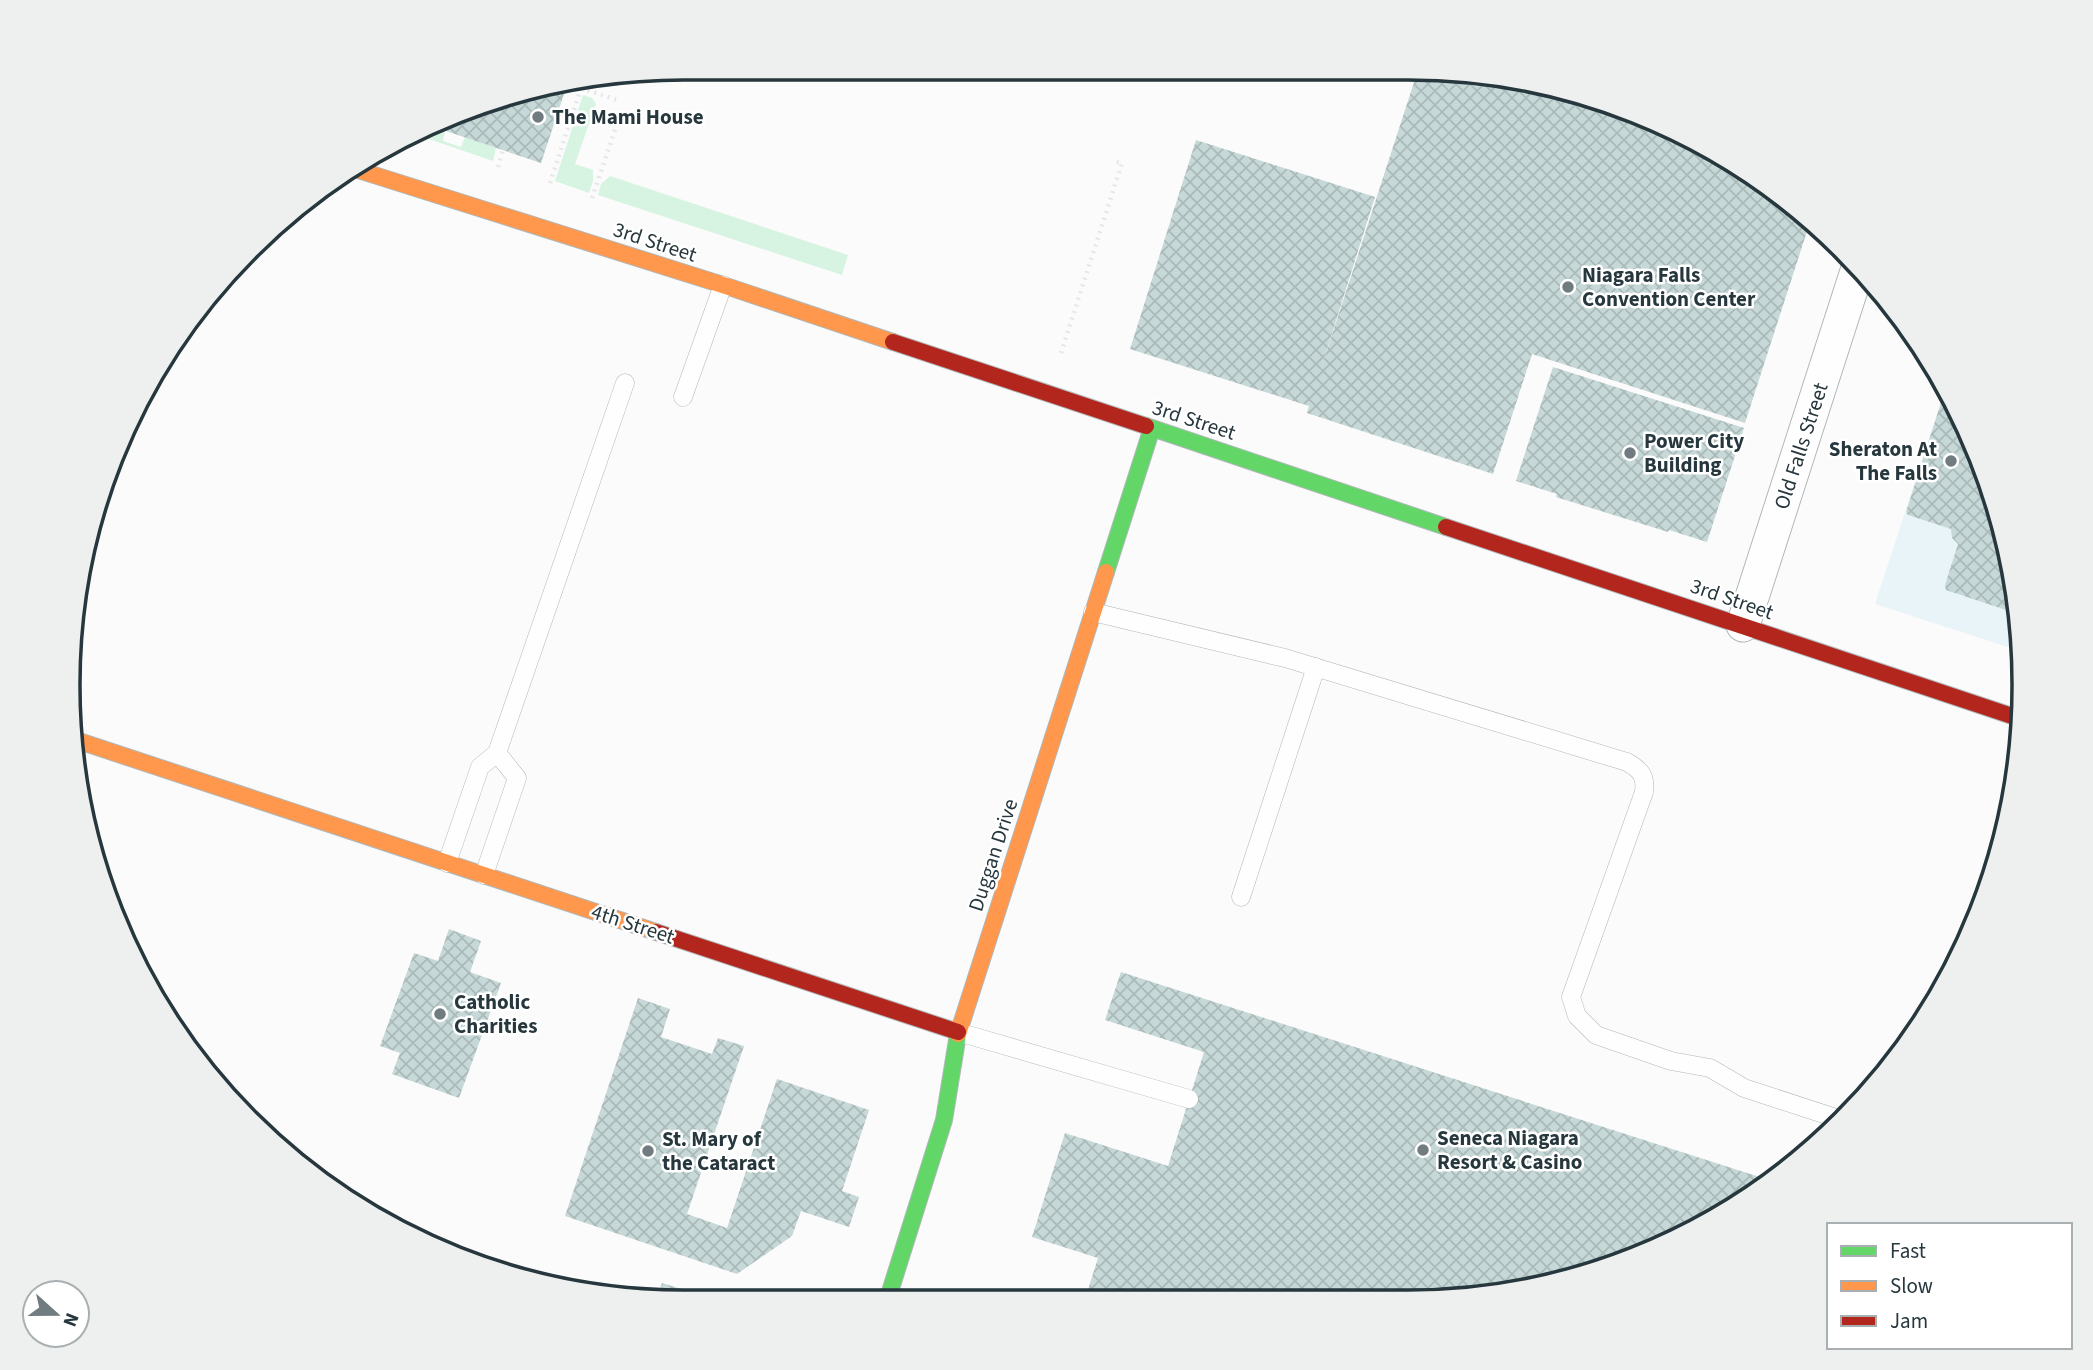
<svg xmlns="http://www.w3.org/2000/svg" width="2093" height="1370" font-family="'Source Sans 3',sans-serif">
<defs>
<pattern id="building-cross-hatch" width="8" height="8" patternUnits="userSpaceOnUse" patternTransform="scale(1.75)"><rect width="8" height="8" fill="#c6d8d7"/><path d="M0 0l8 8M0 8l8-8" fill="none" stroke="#aabab9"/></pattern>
</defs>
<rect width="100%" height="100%" fill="#fbfbfb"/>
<!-- built -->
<path fill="#e9f4f8" d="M 1946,387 L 1961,412 L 2004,525 L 2023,652 L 1875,604 Z"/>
<!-- grass -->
<path fill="#d6f4e1" d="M 583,95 L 592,98 L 596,104 L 575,164 L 593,170 L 593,181 L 589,193 L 555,181 Z
M 438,128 L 445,130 L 443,141 L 461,147 L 465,137 L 496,148 L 493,161 L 417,135 L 430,129 L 438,132 Z
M 610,176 L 848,255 L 842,275 L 598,195 L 601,184 Z"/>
<!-- building -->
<path fill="url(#building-cross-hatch)" d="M 1417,73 L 1489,74 L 1644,115 L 1811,219 L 1745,423 L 1532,354 L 1493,474 L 1307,413 L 1309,406 L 1130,349 L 1196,140 L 1375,197 L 1318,378 Z
M 566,88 L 541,163 L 434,127 L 487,101 Z
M 1553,367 L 1744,428 L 1707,542 L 1669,530 L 1668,532 L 1556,497 L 1557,494 L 1516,481 Z
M 1946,387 L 1961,412 L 2004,525 L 2018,614 L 1946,590 L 1945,585 L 1958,544 L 1952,538 L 1951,529 L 1908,515 L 1906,512 Z
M 449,929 L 481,941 L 470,972 L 501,983 L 459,1098 L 392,1074 L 400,1053 L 380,1046 L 414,953 L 438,961 Z
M 1121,972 L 1772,1181 L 1681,1238 L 1567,1281 L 1448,1300 L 1085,1299 L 1098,1258 L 1032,1237 L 1065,1133 L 1168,1166 L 1204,1052 L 1105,1020 Z
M 638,998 L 670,1009 L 661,1037 L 712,1054 L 718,1038 L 744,1046 L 687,1214 L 727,1228 L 777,1079 L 869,1110 L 842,1191 L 859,1197 L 849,1227 L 801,1211 L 792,1236 L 737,1274 L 565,1216 Z
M 662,1283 L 703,1296 L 703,1297 L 657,1297 Z
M 1012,1291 L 1033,1298 L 1033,1299 L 1009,1298 Z"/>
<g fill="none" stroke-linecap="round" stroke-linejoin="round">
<!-- lane casing -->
<g stroke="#b0b8ba" stroke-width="19">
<path id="lane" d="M 683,397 L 723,285
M 1093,612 L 1285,658 L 1627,762 C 1641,770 1646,776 1644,792 L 1571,997 L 1577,1016 L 1596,1035 L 1671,1061 L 1710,1068 L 1744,1088 L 1842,1120
M 447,863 L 480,767 L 497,753 L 625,383
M 484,875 L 517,778 L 497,753
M 1241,897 L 1316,667
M 958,1032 L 1189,1099"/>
</g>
<!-- street casing -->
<g stroke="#b0b8ba" stroke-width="35">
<path id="street" d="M 1743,625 L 1858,268"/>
</g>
<!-- fast casing -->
<g stroke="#b0b8ba" stroke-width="18">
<path id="fast" d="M 1146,426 L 1446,527
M 1106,572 L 1152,428
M 888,1298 L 944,1120 L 958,1034"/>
</g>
<!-- slow casing -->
<g stroke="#b0b8ba" stroke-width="18">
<path id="slow" d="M 352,168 L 723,285 L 893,342
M 79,741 L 656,932
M 958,1034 L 1106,572"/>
</g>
<!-- jam casing -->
<g stroke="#b0b8ba" stroke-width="18">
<path id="jam" d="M 893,342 L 1146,426
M 1446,527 L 2021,719
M 656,932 L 958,1032"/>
</g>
<!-- path -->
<path stroke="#e6e7e7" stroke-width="4.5" stroke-dasharray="2 5" stroke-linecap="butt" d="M 581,88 L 620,101
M 498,167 L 503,150
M 550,183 L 582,85
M 592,198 L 618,121
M 1061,353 L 1122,163 L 1114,161"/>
<!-- lane -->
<use href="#lane" stroke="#fefefe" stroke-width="18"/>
<!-- street -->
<use href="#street" stroke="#fefefe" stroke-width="33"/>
<!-- fast -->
<use href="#fast" stroke="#63d668" stroke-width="16"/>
<!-- slow -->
<use href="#slow" stroke="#ff974d" stroke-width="16"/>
<!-- jam -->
<use href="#jam" stroke="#b3261e" stroke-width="16"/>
</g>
<!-- markers -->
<g fill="#717c80" stroke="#fff" stroke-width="2.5">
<circle cx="538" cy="117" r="7"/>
<circle cx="1568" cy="287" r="7"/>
<circle cx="1630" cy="453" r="7"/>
<circle cx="1951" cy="461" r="7"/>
<circle cx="440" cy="1014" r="7"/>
<circle cx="1423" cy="1150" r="7"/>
<circle cx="648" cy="1151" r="7"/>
</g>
<g text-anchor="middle" stroke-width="5" stroke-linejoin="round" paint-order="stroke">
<!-- poi labels -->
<g font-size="21" font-weight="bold" fill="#26373d" stroke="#fff" text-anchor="start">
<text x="552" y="124">The Mami House</text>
<text x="1582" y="282">Niagara Falls<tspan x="1582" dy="24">Convention Center</tspan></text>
<text x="1644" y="448">Power City<tspan x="1644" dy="24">Building</tspan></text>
<text x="1937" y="456" text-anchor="end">Sheraton At<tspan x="1937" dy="24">The Falls</tspan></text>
<text x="454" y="1009">Catholic<tspan x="454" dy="24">Charities</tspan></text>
<text x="1437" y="1145">Seneca Niagara<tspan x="1437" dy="24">Resort &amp; Casino</tspan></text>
<text x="662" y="1146">St. Mary of<tspan x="662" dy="24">the Cataract</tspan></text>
</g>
<!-- street labels -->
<g font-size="21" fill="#26373d" stroke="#fff">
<text transform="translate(655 242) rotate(18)" y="7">3rd Street</text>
<text transform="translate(1194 420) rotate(18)" y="7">3rd Street</text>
<text transform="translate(1801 446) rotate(-72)" y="7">Old Falls Street</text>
<text transform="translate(1732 599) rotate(19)" y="7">3rd Street</text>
<text transform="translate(993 855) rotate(-72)" y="7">Duggan Drive</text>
<text transform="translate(633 924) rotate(18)" y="7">4th Street</text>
</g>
</g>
<!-- crop -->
<path d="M0 0H2093V1370H0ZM684 80H1408A604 604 0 0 1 2012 684V686A604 604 0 0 1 1408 1290H684A604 604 0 0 1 80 686V684A604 604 0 0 1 684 80Z" fill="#eeefef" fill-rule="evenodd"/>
<path fill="none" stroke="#26373d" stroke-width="3.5" d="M684 80H1408A604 604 0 0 1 2012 684V686A604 604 0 0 1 1408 1290H684A604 604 0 0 1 80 686V684A604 604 0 0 1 684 80Z"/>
<!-- legend -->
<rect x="1827" y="1223" width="245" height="126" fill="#ffffff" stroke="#a8afb1" stroke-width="2"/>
<rect x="1841" y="1246" width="35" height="10" fill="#63d668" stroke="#a8afb1" stroke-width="2"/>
<text x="1890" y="1258" font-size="21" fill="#26373d">Fast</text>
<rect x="1841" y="1281" width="35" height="10" fill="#ff974d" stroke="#a8afb1" stroke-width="2"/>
<text x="1890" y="1293" font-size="21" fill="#26373d">Slow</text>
<rect x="1841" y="1316" width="35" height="10" fill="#b3261e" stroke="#a8afb1" stroke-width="2"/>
<text x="1890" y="1328" font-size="21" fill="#26373d">Jam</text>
<!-- north arrow -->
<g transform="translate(56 1314) rotate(111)"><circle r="33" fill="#ffffff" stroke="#a8afb1" stroke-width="2"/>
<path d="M0-5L12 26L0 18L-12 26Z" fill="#717c80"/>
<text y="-10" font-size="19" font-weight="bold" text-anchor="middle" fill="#26373d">N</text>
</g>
</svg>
